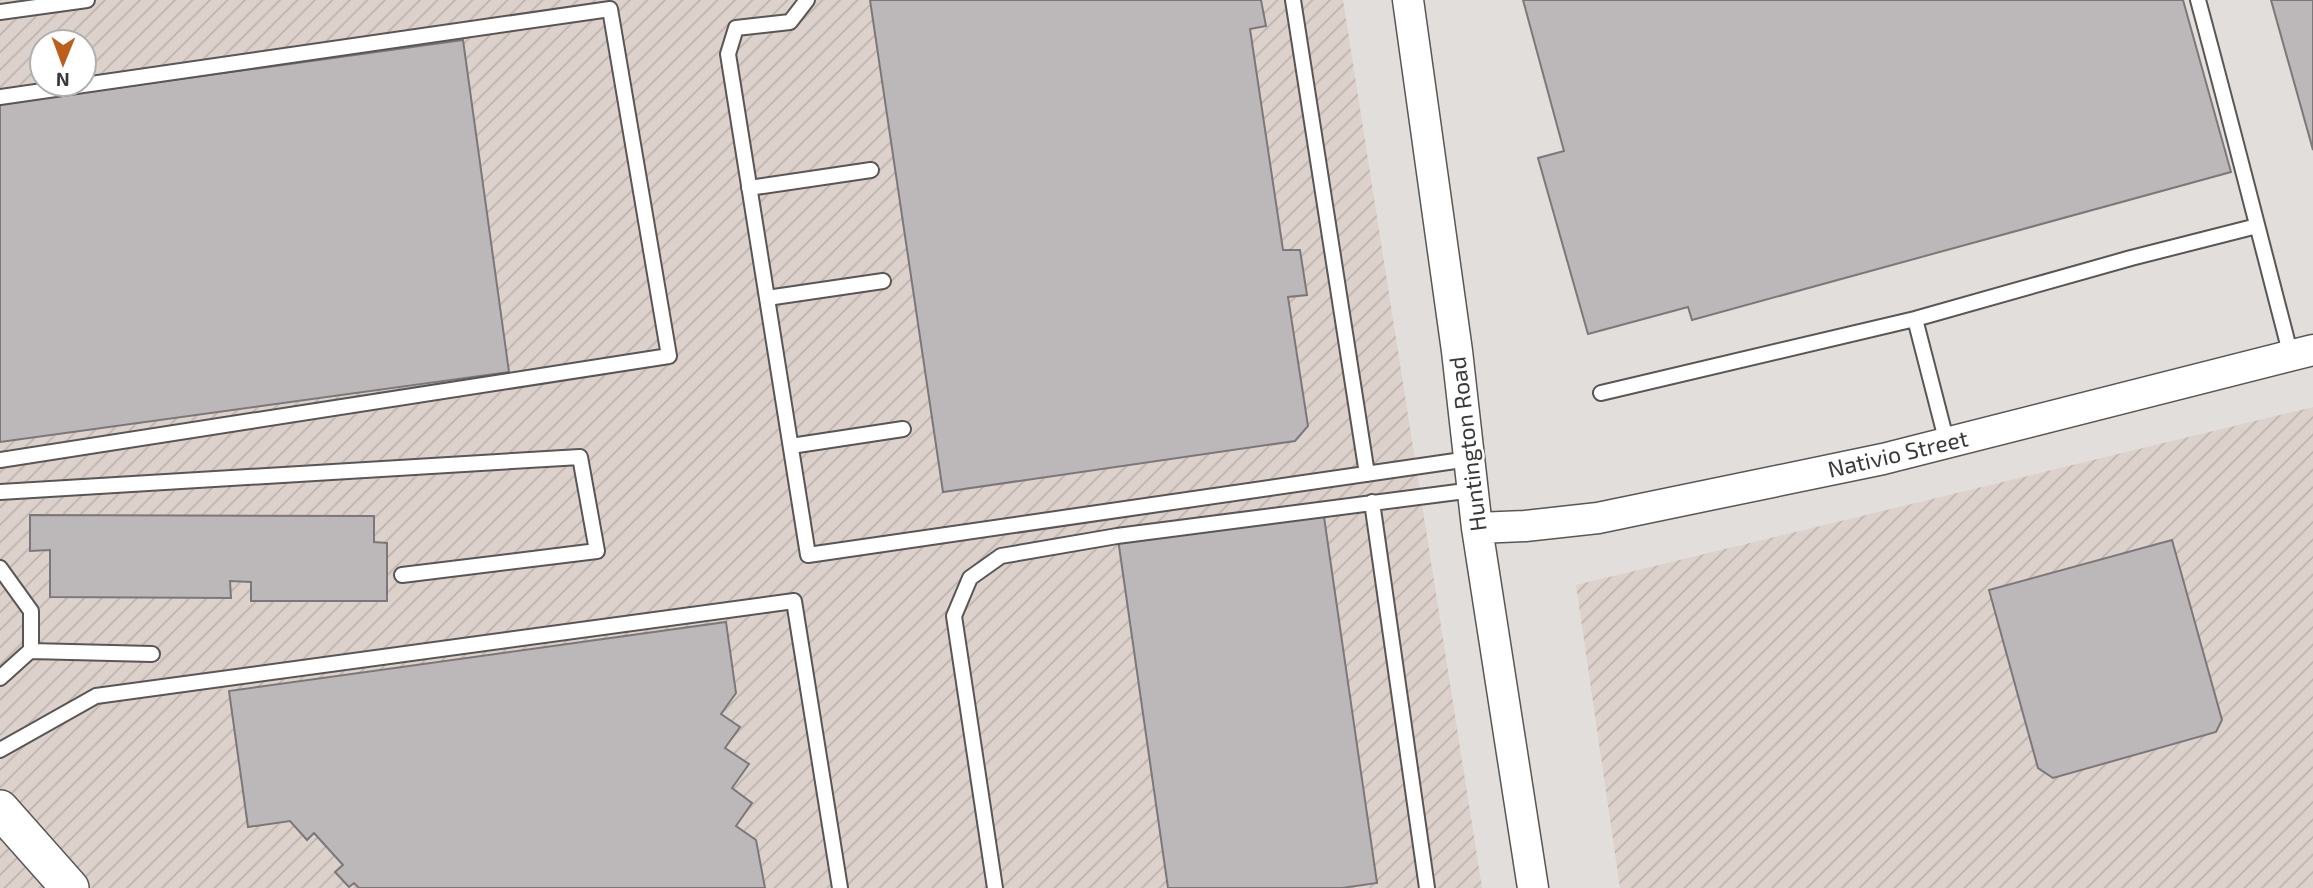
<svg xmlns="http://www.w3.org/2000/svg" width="2313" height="888" font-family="'Exo 2',sans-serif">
<defs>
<pattern id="industrial-furrows" width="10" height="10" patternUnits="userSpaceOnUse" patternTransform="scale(1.75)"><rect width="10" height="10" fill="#dcd1cb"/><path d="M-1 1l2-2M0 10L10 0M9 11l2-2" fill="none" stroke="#beb4af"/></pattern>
</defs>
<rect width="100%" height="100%" fill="#e2dedc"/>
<!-- industrial -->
<path fill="url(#industrial-furrows)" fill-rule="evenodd" d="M 0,0 L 1343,0 L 1482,888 L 0,888 ZM 42,42 L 84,42 L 84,84 L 42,84 Z
M 2313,407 L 2313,888 L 1620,888 L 1576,585 Z"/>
<!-- building -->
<path fill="#bcb8ba" stroke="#7c787a" stroke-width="2" d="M 870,0 L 1261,0 L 1266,26 L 1250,29 L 1283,250 L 1300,250 L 1307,295 L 1288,297 L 1308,426 L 1295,441 L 943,492 Z
M 1523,0 L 2183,0 L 2231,172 L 1692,320 L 1688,307 L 1588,334 L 1538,158 L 1564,151 Z
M 2271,0 L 2313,0 L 2313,150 Z
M 463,40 L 509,372 L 0,442 L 0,104 Z
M 1323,510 L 1377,883 L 1342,888 L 1168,888 L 1118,539 Z
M 30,515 L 374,516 L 374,542 L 387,543 L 387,601 L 251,601 L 251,582 L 230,581 L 231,598 L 50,597 L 50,550 L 30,551 Z
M 2172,540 L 2222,720 L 2216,732 L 2053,778 L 2038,768 L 1989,590 Z
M 726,622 L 736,693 L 721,714 L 740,727 L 725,748 L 749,764 L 732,788 L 752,803 L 736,826 L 756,840 L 765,888 L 359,888 L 354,883 L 349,887 L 335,872 L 343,865 L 314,833 L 307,840 L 290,821 L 248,827 L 229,691 Z"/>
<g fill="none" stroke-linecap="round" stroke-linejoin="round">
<!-- service casing -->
<g stroke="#595655" stroke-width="18">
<path id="service" d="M 807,0 L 790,22 L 736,28 L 728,54 L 808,555 L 1469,459
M 1293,0 L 1367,474
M 2198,0 C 2230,118 2260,237 2291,356
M 0,12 L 87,0
M 0,97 L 610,9 L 669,356 L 0,460
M 749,188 L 871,170
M 767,298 L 883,281
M 1915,319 L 1947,443
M 1601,393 L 1915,319 L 2131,258 L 2257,226
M 791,446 L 903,429
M 0,492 L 580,457 L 597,551 L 402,575
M 1372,502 L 1427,888
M 0,568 L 31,611 L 31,650 L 0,678
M 30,651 L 152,654
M 0,750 L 96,696 L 794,601 L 840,888
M 995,888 L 954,616 L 970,578 L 1001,556 L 1117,536 L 1473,490"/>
</g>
<!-- minor casing -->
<g stroke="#595655" stroke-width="33">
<path id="minor" d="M 1408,0 L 1457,351 L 1477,528 L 1533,888
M 1477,528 L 1525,526 L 1598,518 L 1883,459 L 2313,350"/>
</g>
<!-- tertiary casing -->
<g stroke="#595655" stroke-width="40">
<path id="tertiary" d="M 0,809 L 70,888"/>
</g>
<!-- service -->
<use href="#service" stroke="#fff" stroke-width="14"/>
<!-- minor -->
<use href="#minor" stroke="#fff" stroke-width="30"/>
<!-- tertiary -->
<use href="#tertiary" stroke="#fff" stroke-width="37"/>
</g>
<g text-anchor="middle" stroke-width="5" stroke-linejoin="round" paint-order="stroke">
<!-- street labels -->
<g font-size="23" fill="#3b3938" stroke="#fff">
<text transform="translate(1468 444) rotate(-97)" y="8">Huntington Road</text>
<text transform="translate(1898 454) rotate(-13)" y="8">Nativio Street</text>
</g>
</g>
<!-- north arrow -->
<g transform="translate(63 63) rotate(181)"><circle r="33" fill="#ffffff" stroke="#b1b0af" stroke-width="2"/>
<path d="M0-5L12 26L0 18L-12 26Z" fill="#be5e1c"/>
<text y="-10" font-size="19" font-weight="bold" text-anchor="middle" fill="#3b3938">N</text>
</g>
</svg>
